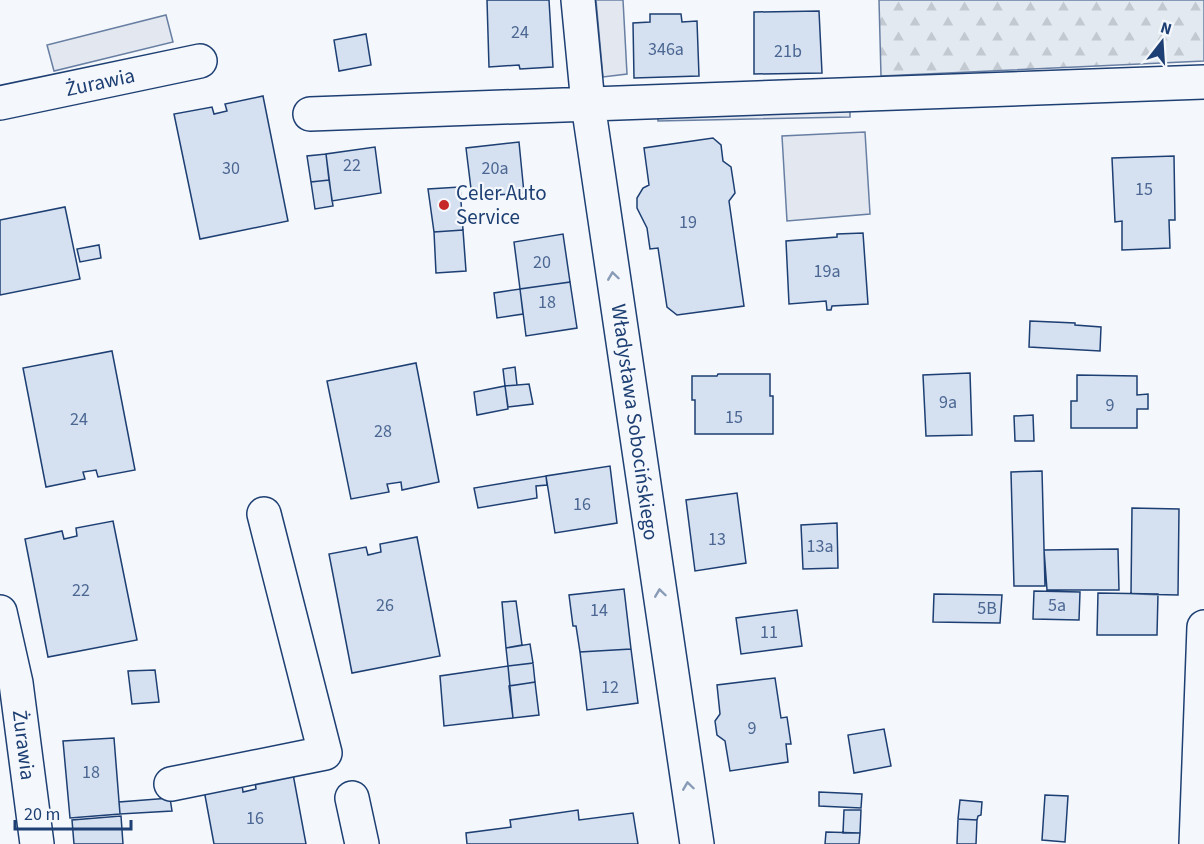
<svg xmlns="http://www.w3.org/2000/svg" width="1204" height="844" font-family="'Source Sans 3',sans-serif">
<defs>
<pattern id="forest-firs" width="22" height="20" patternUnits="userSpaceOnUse" patternTransform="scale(1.5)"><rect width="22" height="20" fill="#e3e9f0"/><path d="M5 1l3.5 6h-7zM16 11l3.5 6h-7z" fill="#c2c9d1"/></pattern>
</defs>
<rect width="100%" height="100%" fill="#f4f7fb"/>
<!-- forest -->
<path fill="url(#forest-firs)" stroke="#687fa3" stroke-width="1.5" d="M 879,0 L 1204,0 L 1204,61 L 881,76 Z"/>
<!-- parking -->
<path fill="#e3e8f0" stroke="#687fa3" stroke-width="1.5" d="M 596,0 L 623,0 L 627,74 L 603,77 Z
M 166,15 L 173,42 L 54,71 L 47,45 Z
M 850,101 L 850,117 L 658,121 L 658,105 Z
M 865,132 L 870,214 L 787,221 L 782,136 Z"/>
<!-- building -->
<path fill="#d5e0f0" stroke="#1d3f73" stroke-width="1.5" d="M 487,0 L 549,0 L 553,67 L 520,69 L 519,65 L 489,67 Z
M 819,11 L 822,73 L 754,74 L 754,12 Z
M 650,14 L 681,14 L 682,22 L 697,21 L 699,76 L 634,78 L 633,23 L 650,22 Z
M 366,34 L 371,65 L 339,71 L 334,40 Z
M 263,96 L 288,221 L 200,239 L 174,114 L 212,107 L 214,114 L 227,111 L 225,104 Z
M 713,138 L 721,145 L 723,161 L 731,167 L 735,193 L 729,201 L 744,306 L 677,315 L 667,307 L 658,248 L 650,249 L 647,228 L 637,208 L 637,198 L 643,188 L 649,185 L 644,148 Z
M 519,142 L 524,193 L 472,197 L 466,148 Z
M 375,147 L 381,193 L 332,201 L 326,154 Z
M 326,154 L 329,180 L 311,182 L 307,156 Z
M 1174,156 L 1175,220 L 1169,220 L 1170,248 L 1122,250 L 1122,221 L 1115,222 L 1112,158 Z
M 329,180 L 333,206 L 315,209 L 311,182 Z
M 460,187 L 463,230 L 434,232 L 428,189 Z
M 65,207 L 80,279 L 0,295 L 0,220 Z
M 463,230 L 466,271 L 436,273 L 434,232 Z
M 863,233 L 868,304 L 832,306 L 831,310 L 827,310 L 826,301 L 789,304 L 786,241 L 837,237 L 837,234 Z
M 563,234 L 570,282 L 520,289 L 514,242 Z
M 99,245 L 101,258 L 80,262 L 77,249 Z
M 570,282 L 577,328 L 526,336 L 520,289 Z
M 520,289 L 523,314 L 497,318 L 494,293 Z
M 1030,321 L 1075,323 L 1075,325 L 1101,327 L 1100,351 L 1029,347 Z
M 112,351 L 135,470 L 98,477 L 96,470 L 83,472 L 85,479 L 46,487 L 23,368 Z
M 416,363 L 439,482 L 402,490 L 401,482 L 387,484 L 389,492 L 351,499 L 327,381 Z
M 515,367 L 517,385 L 505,386 L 503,369 Z
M 970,373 L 972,435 L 926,436 L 923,375 Z
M 718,374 L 770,374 L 770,396 L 773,396 L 773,434 L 695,434 L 695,400 L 692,400 L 692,376 L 717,376 Z
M 1077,375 L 1137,376 L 1137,395 L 1148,394 L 1148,409 L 1137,409 L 1137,428 L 1071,428 L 1071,401 L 1077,401 Z
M 529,384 L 533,404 L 508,407 L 505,386 Z
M 505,386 L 508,409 L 477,415 L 474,392 Z
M 1033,415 L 1034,441 L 1015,441 L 1014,416 Z
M 610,466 L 617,523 L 555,533 L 546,476 Z
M 1042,471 L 1045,586 L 1014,586 L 1011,472 Z
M 546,476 L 547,485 L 536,486 L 537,498 L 478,508 L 474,488 Z
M 737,493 L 746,563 L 695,571 L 686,500 Z
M 1132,508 L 1179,509 L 1178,595 L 1131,594 Z
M 113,521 L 137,640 L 48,657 L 25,539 L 62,531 L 64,539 L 77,536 L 76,528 Z
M 837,523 L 838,568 L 803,569 L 801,525 Z
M 417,537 L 440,656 L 352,673 L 329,554 L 366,547 L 368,555 L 381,552 L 380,544 Z
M 1118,549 L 1119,590 L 1047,590 L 1044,550 Z
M 624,589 L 631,649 L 580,652 L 576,626 L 573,626 L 569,595 Z
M 1034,591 L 1080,592 L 1079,620 L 1033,619 Z
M 1098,593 L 1158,594 L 1157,635 L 1097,635 Z
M 934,594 L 1002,595 L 1000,623 L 933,622 Z
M 516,601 L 522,645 L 506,648 L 502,602 Z
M 797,610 L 802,646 L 741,654 L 736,618 Z
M 530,644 L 533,663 L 508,666 L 506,648 Z
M 631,649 L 638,703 L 587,710 L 580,652 Z
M 533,663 L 535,682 L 510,686 L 508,666 Z
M 508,666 L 513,718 L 444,726 L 440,676 Z
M 155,670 L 159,702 L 132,704 L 128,671 Z
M 775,678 L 781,718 L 787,717 L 791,744 L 786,744 L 788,762 L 730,771 L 725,741 L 717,735 L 715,721 L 720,714 L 717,685 Z
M 535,682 L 539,715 L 513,718 L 509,686 Z
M 884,729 L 891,766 L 854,773 L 848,735 Z
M 114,738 L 120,814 L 70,818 L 63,741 Z
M 293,774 L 306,844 L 214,844 L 204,790 L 242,784 L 243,792 L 256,789 L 255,781 Z
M 819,792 L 862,794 L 861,808 L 819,806 Z
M 1045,795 L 1068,796 L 1065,842 L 1042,840 Z
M 170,798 L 172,811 L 120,814 L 119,802 Z
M 960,800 L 982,802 L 981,815 L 978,816 L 977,820 L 958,819 Z
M 578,810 L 579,820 L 633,813 L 638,844 L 467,844 L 466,833 L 511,827 L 510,820 Z
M 844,810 L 861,810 L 860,833 L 843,833 Z
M 121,816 L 123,844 L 74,844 L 72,820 Z
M 958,819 L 977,820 L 976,844 L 957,844 Z
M 826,832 L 860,833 L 859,844 L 825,844 Z"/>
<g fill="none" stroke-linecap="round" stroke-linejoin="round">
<!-- minor casing -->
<g stroke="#1d3f73" stroke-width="36">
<path id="minor" d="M 578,0 L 588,104 L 697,844
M 0,103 L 200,61
M 310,114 L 1204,82
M 0,612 L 16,683 L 37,844
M 171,784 L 325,753 L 264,514
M 352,798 L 362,844
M 1196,844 L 1204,627"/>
</g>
<!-- minor -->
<use href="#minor" stroke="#f4f7fb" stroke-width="33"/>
</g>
<!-- one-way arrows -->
<defs><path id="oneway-chevron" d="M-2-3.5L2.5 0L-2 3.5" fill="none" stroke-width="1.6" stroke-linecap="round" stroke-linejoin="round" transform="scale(1.5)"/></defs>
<g stroke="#889bb7">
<use href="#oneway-chevron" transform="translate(613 276) rotate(-98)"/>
<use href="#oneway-chevron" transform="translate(660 593) rotate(-98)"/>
<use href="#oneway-chevron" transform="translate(688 786) rotate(-98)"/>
</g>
<!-- markers -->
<circle fill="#c62828" stroke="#f4f7fb" stroke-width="2" cx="444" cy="205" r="6"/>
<g text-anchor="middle" stroke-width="4.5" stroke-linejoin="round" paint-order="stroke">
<!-- number labels -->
<g font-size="18" fill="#4b6792">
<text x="520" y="38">24</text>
<text x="666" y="55">346a</text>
<text x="788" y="57">21b</text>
<text x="352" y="171">22</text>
<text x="231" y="174">30</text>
<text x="495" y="174">20a</text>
<text x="1144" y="195">15</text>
<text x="688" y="228">19</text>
<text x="542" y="268">20</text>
<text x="827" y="277">19a</text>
<text x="547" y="308">18</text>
<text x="948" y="408">9a</text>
<text x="1110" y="411">9</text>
<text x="734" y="423">15</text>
<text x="79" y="425">24</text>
<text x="383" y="437">28</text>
<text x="582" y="510">16</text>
<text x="717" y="545">13</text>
<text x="820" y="552">13a</text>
<text x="81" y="596">22</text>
<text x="385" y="611">26</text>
<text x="1057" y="611">5a</text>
<text x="987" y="614">5B</text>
<text x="599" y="616">14</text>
<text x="769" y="638">11</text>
<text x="610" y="693">12</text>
<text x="752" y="734">9</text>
<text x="91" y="778">18</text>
<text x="255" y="824">16</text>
</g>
<!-- street labels -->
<g font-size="21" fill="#1d3f73" stroke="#f4f7fb">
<text transform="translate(100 82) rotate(-12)" y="7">Żurawia</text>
<text transform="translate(635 422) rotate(82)" y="7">Władysława Sobocińskiego</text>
<text transform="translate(24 745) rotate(83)" y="7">Żurawia</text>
</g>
<!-- poi labels -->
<g font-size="21" fill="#1d3f73" stroke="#f4f7fb" text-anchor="start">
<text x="456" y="200">Celer Auto<tspan x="456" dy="24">Service</tspan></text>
</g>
</g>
<!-- north arrow -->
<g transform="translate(1162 42) rotate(17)" stroke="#f4f7fb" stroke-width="4.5" paint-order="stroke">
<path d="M0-4.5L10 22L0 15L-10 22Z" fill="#1d3f73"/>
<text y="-9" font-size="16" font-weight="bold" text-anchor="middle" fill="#1d3f73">N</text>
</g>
<!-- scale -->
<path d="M15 820v9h116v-9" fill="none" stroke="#1d3f73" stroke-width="3"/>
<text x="24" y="820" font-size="18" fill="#1d3f73" stroke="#f4f7fb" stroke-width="4.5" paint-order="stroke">20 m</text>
</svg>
